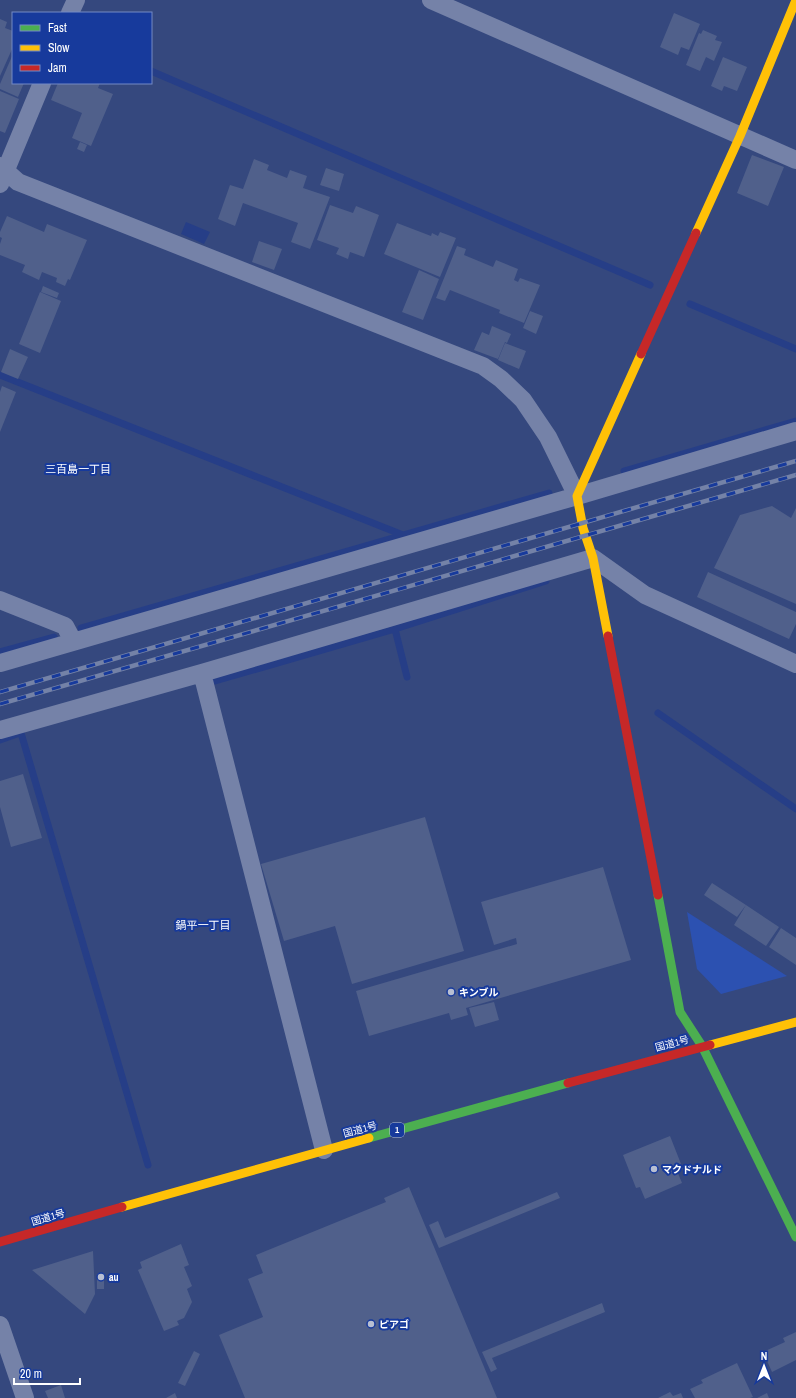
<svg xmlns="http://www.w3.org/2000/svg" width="796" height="1398" font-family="'Archivo Narrow','Noto Sans JP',sans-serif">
<rect width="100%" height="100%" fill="#35487e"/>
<!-- green -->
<path fill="#2c51b1" d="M 687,912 L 787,976 L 721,994 L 697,969 Z"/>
<!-- water -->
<path fill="#263e87" d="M 186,222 L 210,232 L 204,244 L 181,234 Z"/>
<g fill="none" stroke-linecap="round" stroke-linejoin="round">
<!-- stream -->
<path stroke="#263e87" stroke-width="7" d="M 151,71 L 650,285
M 690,304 L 796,349
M 0,375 L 403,535
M 624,471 L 796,421
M 81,628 L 549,493
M 395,629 L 407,677
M 0,652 L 54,637
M 215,681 L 395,629 L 546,581
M 658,713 L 796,809
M 21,733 L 148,1165
M 0,740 L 17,734"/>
</g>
<!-- building -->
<path fill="#50608b" d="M 674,13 L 700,24 L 689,50 L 681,47 L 678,55 L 660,47 Z
M 0,19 L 7,22 L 5,28 L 13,31 L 13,47 L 0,76 Z
M 703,30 L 717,36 L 715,40 L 722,42 L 714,61 L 706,57 L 700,71 L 686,65 L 699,33 L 701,34 Z
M 13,54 L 13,83 L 24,83 L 18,97 L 0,89 L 0,84 Z
M 723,57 L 747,67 L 737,91 L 724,86 L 722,91 L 711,86 Z
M 58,83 L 100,83 L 98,88 L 113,94 L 91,146 L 72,138 L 82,113 L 51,100 Z
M 0,91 L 19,99 L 5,133 L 0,131 Z
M 80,142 L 87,145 L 84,152 L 77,149 Z
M 752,155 L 784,167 L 768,206 L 737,193 Z
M 254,159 L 269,165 L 267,170 L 287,178 L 290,170 L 307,176 L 303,188 L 330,197 L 310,249 L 291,242 L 298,223 L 243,203 L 235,226 L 218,219 L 230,185 L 243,189 Z
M 326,168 L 344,174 L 339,191 L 320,185 Z
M 330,205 L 353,213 L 356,206 L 379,215 L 364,257 L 350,252 L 348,259 L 336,254 L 339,248 L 317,240 Z
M 7,216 L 44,232 L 47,224 L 87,240 L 70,280 L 68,279 L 65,286 L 56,282 L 57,278 L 42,272 L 39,280 L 22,272 L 25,265 L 0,255 L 0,244 L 2,238 L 0,237 L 0,232 Z
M 397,223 L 431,236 L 432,233 L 438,236 L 440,232 L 456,238 L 440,277 L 384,254 Z
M 259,241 L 282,249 L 274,270 L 252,262 Z
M 457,246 L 466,249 L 464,255 L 493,267 L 496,260 L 518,269 L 514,280 L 518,282 L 520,278 L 540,285 L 524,323 L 499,313 L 500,310 L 450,290 L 445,301 L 436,298 Z
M 419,270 L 439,279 L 423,320 L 402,312 Z
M 43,286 L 59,293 L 57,298 L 41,292 Z
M 40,292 L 61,301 L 40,353 L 19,344 Z
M 530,311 L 543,316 L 536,334 L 523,328 Z
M 492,326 L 511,334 L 507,343 L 505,342 L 498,359 L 474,350 L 482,332 L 489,335 Z
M 505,343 L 526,351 L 519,369 L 498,360 Z
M 10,349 L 28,357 L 18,379 L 1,372 Z
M 2,386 L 16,392 L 0,432 L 0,392 Z
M 772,506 L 791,518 L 796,508 L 796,604 L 714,568 L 740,515 Z
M 708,572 L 796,612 L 796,624 L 789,639 L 697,597 Z
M 23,774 L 42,838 L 11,847 L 0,807 L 0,781 Z
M 425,817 L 464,951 L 352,984 L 335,926 L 284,941 L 261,864 Z
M 603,867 L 631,960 L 466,1008 L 468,1015 L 451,1020 L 449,1013 L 369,1036 L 356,991 L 517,944 L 516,938 L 494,945 L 481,902 Z
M 712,883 L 746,905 L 737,917 L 704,895 Z
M 746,905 L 779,927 L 766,946 L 734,925 Z
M 781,928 L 796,938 L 796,965 L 769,947 Z
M 494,1002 L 499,1020 L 475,1027 L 469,1008 Z
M 670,1136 L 683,1169 L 677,1171 L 682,1183 L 645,1199 L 640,1187 L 636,1188 L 623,1155 Z
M 409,1187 L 497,1398 L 245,1398 L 219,1335 L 263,1317 L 248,1279 L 263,1273 L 256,1255 L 386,1202 L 384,1198 Z
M 557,1192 L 560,1198 L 439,1248 L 429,1225 L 438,1221 L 445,1238 Z
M 181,1244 L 189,1265 L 184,1267 L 192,1286 L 187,1289 L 192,1302 L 184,1318 L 177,1321 L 179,1325 L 164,1331 L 138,1270 L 142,1268 L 140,1262 Z
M 93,1251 L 95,1294 L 85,1314 L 32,1270 Z
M 97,1278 L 104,1278 L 104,1289 L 97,1289 Z
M 602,1303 L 605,1312 L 492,1358 L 497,1369 L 491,1372 L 482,1352 Z
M 796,1332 L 796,1360 L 772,1372 L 763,1352 L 785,1342 L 783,1338 Z
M 194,1351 L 200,1354 L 185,1386 L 178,1383 Z
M 737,1363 L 753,1397 L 750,1398 L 695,1398 L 690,1389 L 703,1383 L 701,1380 Z
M 61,1385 L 65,1398 L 48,1398 L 45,1391 Z
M 670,1392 L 673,1396 L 681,1393 L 683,1398 L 658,1398 Z
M 175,1393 L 177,1398 L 166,1398 Z
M 767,1393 L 769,1398 L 757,1398 Z"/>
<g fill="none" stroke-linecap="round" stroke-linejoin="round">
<!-- street -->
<path stroke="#7582a8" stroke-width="18" d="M 431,0 L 796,160
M 70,13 L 76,0
M 0,166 L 18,182 L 483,366 L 501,379 L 523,400 L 548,437 L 577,496
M 0,184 L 42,83
M 0,600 L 65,626 L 73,641
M 0,663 L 577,496 L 796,431
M 202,673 L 324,1150
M 0,730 L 202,673 L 593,558 L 645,595 L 796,664
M 0,1325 L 25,1398"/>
<!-- fast -->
<path stroke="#4caf50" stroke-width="9" d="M 658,895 L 680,1012 L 702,1046 L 796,1237
M 369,1138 L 568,1083"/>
<!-- slow -->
<path stroke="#ffc107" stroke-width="9" d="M 696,233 L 740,136 L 796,0
M 608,636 L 593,558 L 583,528 L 577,496 L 641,354
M 710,1045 L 796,1022
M 122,1207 L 369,1138"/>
<!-- jam -->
<path stroke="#c62828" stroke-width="9" d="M 641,354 L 696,233
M 608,636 L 658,895
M 568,1083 L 710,1045
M 0,1242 L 122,1207"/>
<!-- rail casing -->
<g stroke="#7482a7" stroke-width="4.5">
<path id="rail" d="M 0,692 L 796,461
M 0,704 L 796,475"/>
</g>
<!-- rail -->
<use href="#rail" stroke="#173a9c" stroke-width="3" stroke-dasharray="9" stroke-linecap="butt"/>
</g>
<!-- markers -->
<g fill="#b8bfd2" stroke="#173a9c" stroke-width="1.5">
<circle cx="451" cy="992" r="4"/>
<circle cx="654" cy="1169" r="4"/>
<circle cx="101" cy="1277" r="4"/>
<circle cx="371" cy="1324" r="4"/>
</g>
<g text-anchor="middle" stroke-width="4" stroke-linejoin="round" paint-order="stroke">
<!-- shield labels -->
<rect fill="#173a9c" stroke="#b9c4e1" stroke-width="1" x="390" y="1123" width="14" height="14" rx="3"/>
<g font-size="9" font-weight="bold" fill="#fff">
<text x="397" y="1133">1</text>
</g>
<!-- poi labels -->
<g font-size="10" font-weight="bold" fill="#fff" stroke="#173a9c" text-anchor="start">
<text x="459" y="996">キンブル</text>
<text x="662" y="1173">マクドナルド</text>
<text x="109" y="1281">au</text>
<text x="379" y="1328">ピアゴ</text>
</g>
<!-- street labels -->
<g font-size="10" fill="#fff" stroke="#173a9c">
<text transform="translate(672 1043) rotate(-15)" y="4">国道1号</text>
<text transform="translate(360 1129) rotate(-15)" y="4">国道1号</text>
<text transform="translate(48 1217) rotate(-16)" y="4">国道1号</text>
</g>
<!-- neighbourhood labels -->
<g font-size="11" fill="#fff" stroke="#173a9c">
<text x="78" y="473">三百島一丁目</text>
<text x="203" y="929">鍋平一丁目</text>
</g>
</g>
<!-- legend -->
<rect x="12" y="12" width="140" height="72" fill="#173a9c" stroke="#7489c4"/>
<rect x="20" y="25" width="20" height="6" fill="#4caf50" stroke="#7489c4"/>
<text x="48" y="32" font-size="12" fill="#ffffff">Fast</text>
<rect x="20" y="45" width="20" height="6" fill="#ffc107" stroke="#7489c4"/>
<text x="48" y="52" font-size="12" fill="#ffffff">Slow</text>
<rect x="20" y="65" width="20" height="6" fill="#c62828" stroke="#7489c4"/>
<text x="48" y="72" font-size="12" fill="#ffffff">Jam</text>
<!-- north arrow -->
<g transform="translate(764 1366)" stroke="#173a9c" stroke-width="3" paint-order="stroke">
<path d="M0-3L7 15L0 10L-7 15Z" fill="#ffffff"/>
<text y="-6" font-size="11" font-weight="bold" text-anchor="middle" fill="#ffffff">N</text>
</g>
<!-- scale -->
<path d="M14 1378v6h66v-6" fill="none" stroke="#ffffff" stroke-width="2"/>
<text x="20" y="1378" font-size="12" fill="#ffffff" stroke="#173a9c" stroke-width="3" paint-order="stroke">20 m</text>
</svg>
